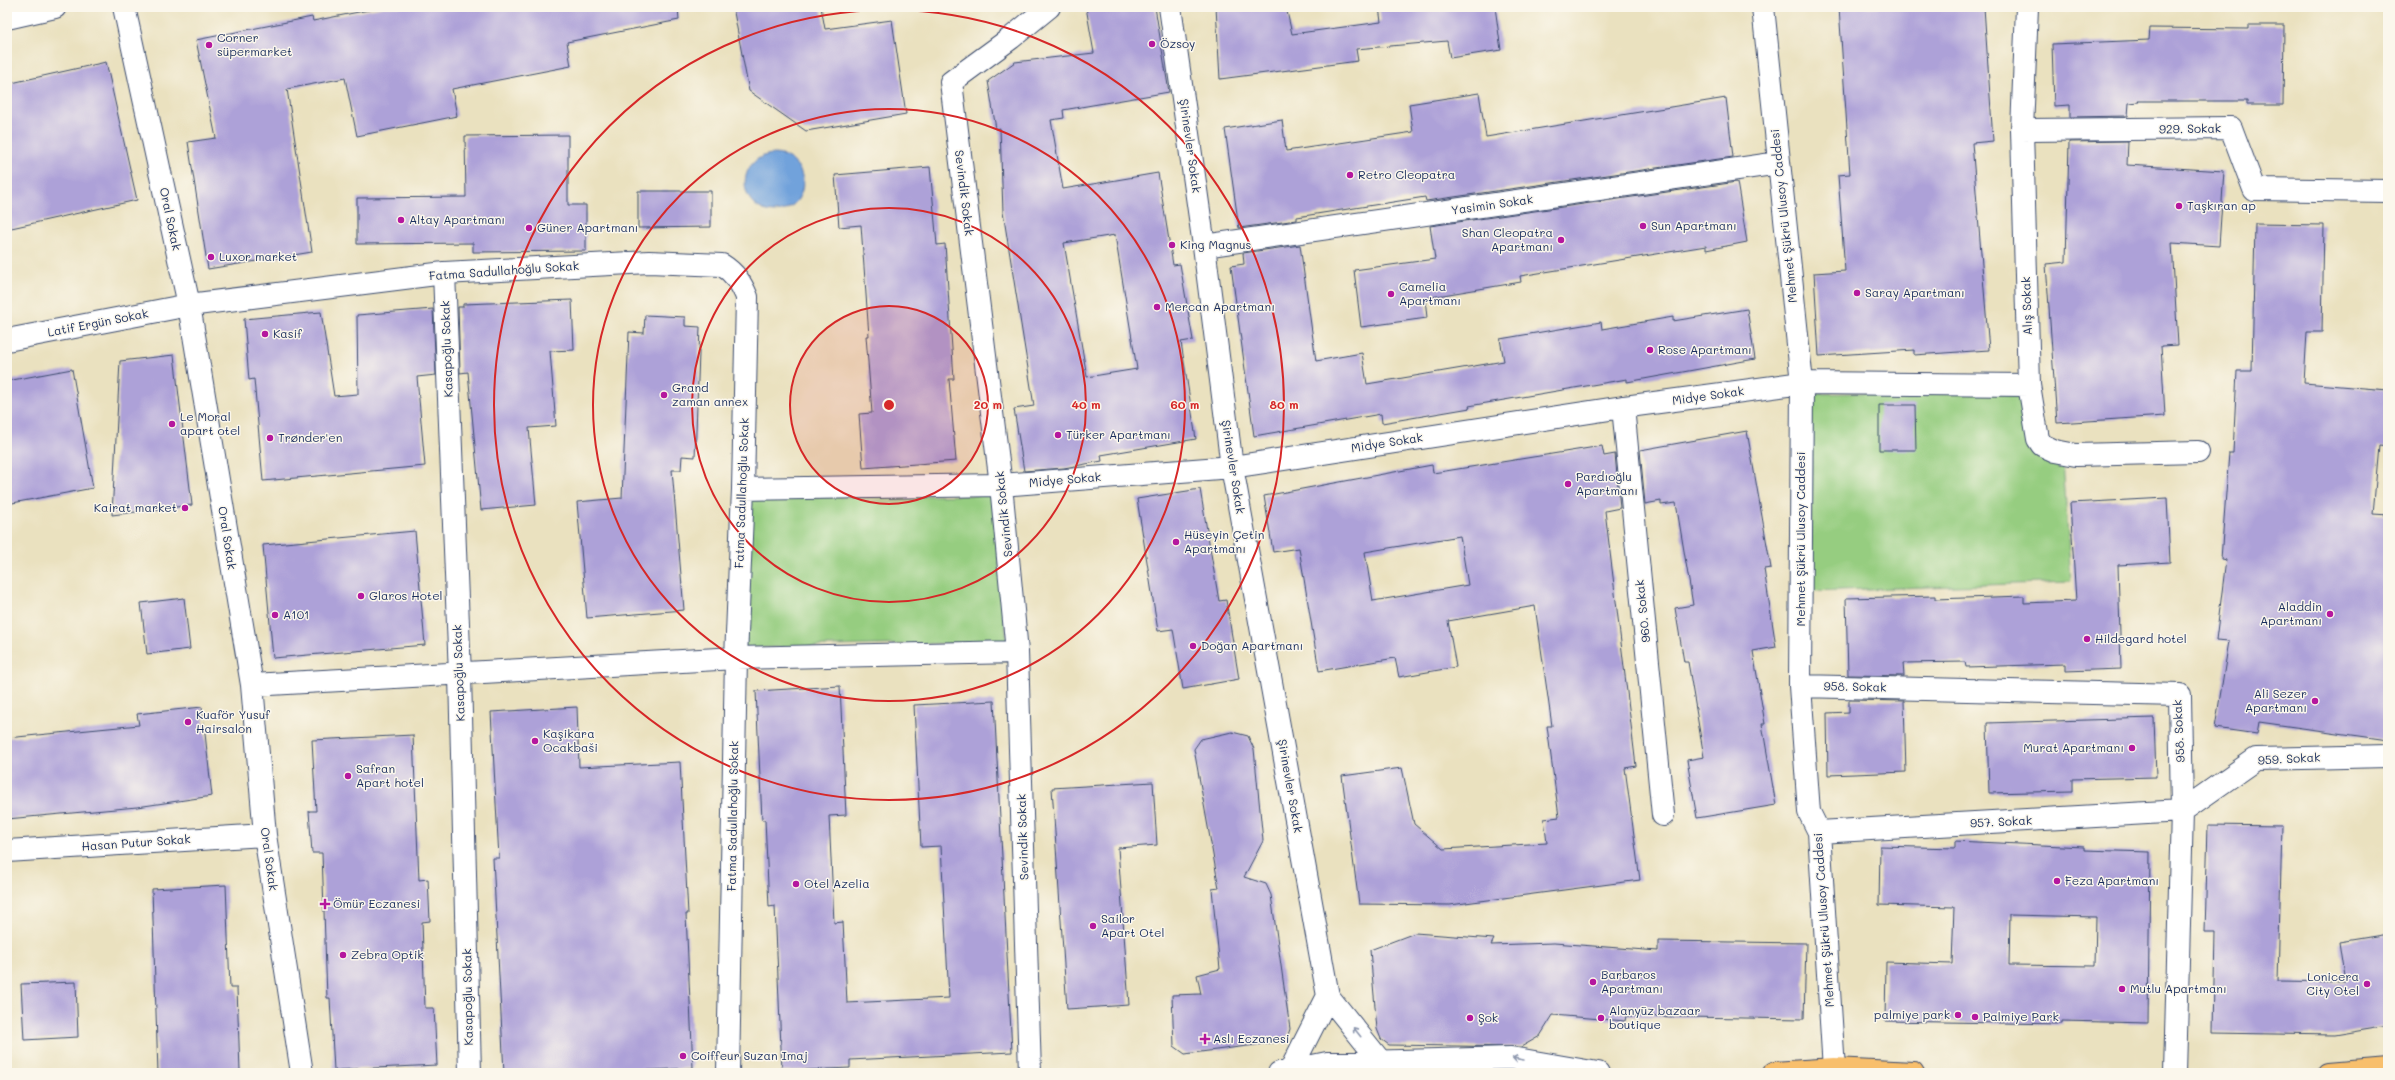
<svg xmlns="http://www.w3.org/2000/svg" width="2395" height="1080" font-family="Mali,sans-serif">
<rect width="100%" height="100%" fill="#fbf7ec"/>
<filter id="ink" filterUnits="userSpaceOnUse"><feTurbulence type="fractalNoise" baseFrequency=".025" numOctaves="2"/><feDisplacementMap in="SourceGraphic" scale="8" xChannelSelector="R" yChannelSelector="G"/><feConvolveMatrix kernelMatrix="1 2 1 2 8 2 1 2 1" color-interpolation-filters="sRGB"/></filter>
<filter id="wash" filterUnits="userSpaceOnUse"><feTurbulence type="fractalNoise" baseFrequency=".012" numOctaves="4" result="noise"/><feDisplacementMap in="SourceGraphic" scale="16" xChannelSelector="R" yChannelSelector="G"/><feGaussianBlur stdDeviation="0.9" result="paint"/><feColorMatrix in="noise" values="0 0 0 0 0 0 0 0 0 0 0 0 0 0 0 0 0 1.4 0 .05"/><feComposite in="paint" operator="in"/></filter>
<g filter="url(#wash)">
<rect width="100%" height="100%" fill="#eae1bf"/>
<!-- green -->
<path fill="#96cd80" stroke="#587e6f" d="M 2025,389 L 2033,441 L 2063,459 L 2071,582 L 1811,591 L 1811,394 Z
M 992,495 L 1007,642 L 745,648 L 749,498 Z"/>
<!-- water -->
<path fill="#71a2db" stroke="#46689c" d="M745 183a29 29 0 1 1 58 0a29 29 0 1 1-58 0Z"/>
<g id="blocks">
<!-- building -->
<path fill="#ada1d8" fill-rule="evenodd" d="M 384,7 L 678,7 L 679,20 L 567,42 L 571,66 L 452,89 L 457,116 L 357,136 L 345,78 L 287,89 L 312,252 L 208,269 L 188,142 L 216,138 L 196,40 L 312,17 L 313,21 Z
M 733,7 L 821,7 L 825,29 L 892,20 L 906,114 L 806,131 L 749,91 Z
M 1086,7 L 1155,7 L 1169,92 L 1063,110 L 1064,118 L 1051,120 L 1063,189 L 1158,173 L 1173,265 L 1180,264 L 1193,340 L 1181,342 L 1196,439 L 1101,455 L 1102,461 L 1064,468 L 1024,471 L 1014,409 L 1034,406 L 1003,212 L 1000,128 L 996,129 L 988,81 L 1015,62 L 1094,53 ZM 1115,235 L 1137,369 L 1087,377 L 1064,243 Z
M 1216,7 L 1286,7 L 1292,34 L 1381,22 L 1379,7 L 1495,7 L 1501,50 L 1450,58 L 1447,41 L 1356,49 L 1358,61 L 1220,79 Z
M 1839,7 L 1984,7 L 1993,141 L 1972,143 L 1989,350 L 1914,355 L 1914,350 L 1819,356 L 1814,273 L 1845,271 L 1838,175 L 1850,174 Z
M 2248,25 L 2284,25 L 2283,105 L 2247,105 L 2247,101 L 2138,101 L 2139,102 L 2129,103 L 2128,116 L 2070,117 L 2070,105 L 2054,106 L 2052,44 L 2149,40 L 2150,28 L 2248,29 Z
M 106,62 L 137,200 L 7,229 L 7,84 Z
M 1479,93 L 1486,137 L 1726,98 L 1733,157 L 1426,201 L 1425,197 L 1297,217 L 1297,220 L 1239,228 L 1225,129 L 1282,120 L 1286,151 L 1413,132 L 1409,104 Z
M 568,135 L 568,205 L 586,205 L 586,251 L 473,252 L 473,243 L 357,244 L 357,198 L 466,197 L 465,136 Z
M 2128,141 L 2127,165 L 2224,171 L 2219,246 L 2172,243 L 2178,345 L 2161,346 L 2165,416 L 2057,423 L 2046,264 L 2066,262 L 2069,142 Z
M 930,167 L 937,245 L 945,244 L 954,379 L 949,379 L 956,461 L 863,468 L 859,414 L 872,413 L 866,336 L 869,336 L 861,225 L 839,227 L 835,175 Z
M 1737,182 L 1747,242 L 1706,250 L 1706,246 L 1520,276 L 1521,282 L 1425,298 L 1427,318 L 1361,327 L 1354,270 L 1435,259 L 1430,226 Z
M 638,191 L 711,191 L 711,227 L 638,228 Z
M 2255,224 L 2324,225 L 2322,332 L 2307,332 L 2304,383 L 2388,390 L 2388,447 L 2379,446 L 2373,514 L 2388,515 L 2388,740 L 2259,722 L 2257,734 L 2215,728 L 2229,641 L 2216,640 L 2226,560 L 2221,559 L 2229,453 L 2233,453 L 2237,371 L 2252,371 Z
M 1300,245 L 1316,361 L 1362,353 L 1367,384 L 1504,361 L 1500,339 L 1601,322 L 1602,329 L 1673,317 L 1673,321 L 1747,309 L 1755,359 L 1627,382 L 1627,379 L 1469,406 L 1470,408 L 1382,423 L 1381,414 L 1254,436 L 1231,266 L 1244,264 L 1243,253 Z
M 572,300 L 574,350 L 550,351 L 556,426 L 529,428 L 536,505 L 481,510 L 468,372 L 460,373 L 458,307 L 463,307 L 463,304 Z
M 433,309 L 436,375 L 417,377 L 425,466 L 263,481 L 254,379 L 249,380 L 244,319 L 321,312 L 334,396 L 358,394 L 357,315 Z
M 645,315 L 685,317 L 685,326 L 700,327 L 695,457 L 682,456 L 681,470 L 672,470 L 684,610 L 587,618 L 577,502 L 622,498 L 629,332 L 644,333 Z
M 174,355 L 192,505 L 112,515 L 120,361 Z
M 72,369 L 93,488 L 7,504 L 7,381 Z
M 1879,405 L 1915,405 L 1916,450 L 1879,450 Z
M 1747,431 L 1771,568 L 1764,569 L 1776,647 L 1753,651 L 1765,724 L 1762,724 L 1776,805 L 1697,818 L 1687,760 L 1704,757 L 1688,662 L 1684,662 L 1675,608 L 1693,605 L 1676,503 L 1661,505 L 1661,501 L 1645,504 L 1640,450 Z
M 1602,446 L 1604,456 L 1615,454 L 1620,508 L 1605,511 L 1636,766 L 1625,768 L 1640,880 L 1450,905 L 1359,904 L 1342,776 L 1402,768 L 1414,824 L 1443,849 L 1547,843 L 1544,819 L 1559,817 L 1547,726 L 1552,726 L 1535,606 L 1448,621 L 1456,667 L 1399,677 L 1395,658 L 1319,671 L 1299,548 L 1273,552 L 1264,496 L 1432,465 L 1433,473 ZM 1460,536 L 1468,585 L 1373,601 L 1365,552 Z
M 1200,489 L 1219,601 L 1226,600 L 1239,679 L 1183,689 L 1173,629 L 1158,631 L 1137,499 Z
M 2167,498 L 2170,562 L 2118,565 L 2121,669 L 2065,671 L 2065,664 L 1966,667 L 1965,662 L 1903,663 L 1904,676 L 1848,675 L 1846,598 L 1935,596 L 1935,599 L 2024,596 L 2024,603 L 2076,601 L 2070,503 Z
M 415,531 L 425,645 L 273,658 L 263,545 Z
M 184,598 L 190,649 L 147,654 L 141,603 Z
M 840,686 L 846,815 L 829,816 L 834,923 L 843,922 L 847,1003 L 949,998 L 941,846 L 921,847 L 914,705 L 994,701 L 1012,1052 L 850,1060 L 850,1068 L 782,1071 L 775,906 L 769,907 L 765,820 L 762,820 L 756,691 Z
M 1849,700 L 1904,701 L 1906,772 L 1828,775 L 1827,713 L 1849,712 Z
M 202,707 L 212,796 L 137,807 L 7,819 L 7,738 L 139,725 L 137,714 Z
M 577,707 L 579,767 L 680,762 L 688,914 L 686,914 L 693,1068 L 592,1073 L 504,1073 L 493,858 L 499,858 L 491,712 Z
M 2154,718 L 2156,777 L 2072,779 L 2072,791 L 1989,793 L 1987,723 Z
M 1232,732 L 1248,736 L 1254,749 L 1263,841 L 1244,877 L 1266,884 L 1271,895 L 1290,1029 L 1286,1041 L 1185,1054 L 1174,1046 L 1172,995 L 1201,994 L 1197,975 L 1220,969 L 1212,889 L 1219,888 L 1194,749 L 1201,739 Z
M 413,735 L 419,880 L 428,879 L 430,921 L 422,922 L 425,1008 L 434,1008 L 437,1065 L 334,1070 L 330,998 L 327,998 L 322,853 L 312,853 L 309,811 L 316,811 L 312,740 Z
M 1153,782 L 1157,845 L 1118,848 L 1129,1005 L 1067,1009 L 1052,788 Z
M 2208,825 L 2282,826 L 2278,981 L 2345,982 L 2339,942 L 2388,934 L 2388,1026 L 2334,1035 L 2213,1033 L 2215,932 L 2205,932 Z
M 1955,841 L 2084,847 L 2084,850 L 2150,852 L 2148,1023 L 2062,1021 L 2062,1024 L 1885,1021 L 1886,962 L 1952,964 L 1954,907 L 1879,905 L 1880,846 L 1955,848 ZM 2010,915 L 2096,917 L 2095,966 L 2009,965 Z
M 226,885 L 230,988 L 237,988 L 240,1071 L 158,1073 L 152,889 Z
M 1415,933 L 1494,939 L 1491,945 L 1554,943 L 1658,951 L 1658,941 L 1806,943 L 1804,1019 L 1626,1016 L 1625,1021 L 1553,1015 L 1540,1036 L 1521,1047 L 1389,1045 L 1381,1039 L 1377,1029 L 1370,950 Z
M 76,982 L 78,1037 L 24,1040 L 21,984 Z"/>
</g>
</g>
<g filter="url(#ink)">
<use href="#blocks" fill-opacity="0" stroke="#3a4a6d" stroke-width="1"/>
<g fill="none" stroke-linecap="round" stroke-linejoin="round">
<!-- minor casing -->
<g stroke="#3a4a6d" stroke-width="24">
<path id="minor" d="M 124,7 L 189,305 L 252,685 L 265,835 L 302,1073
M 1170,7 L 1204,246 L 1232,467 L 1328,996 L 1290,1071
M 1763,7 L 1802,383 L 1800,686 L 1809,812 L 1819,832 L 1834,1069
M 2027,7 L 2022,130 L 2029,385 L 2038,439 L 2042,445 L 2055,451 L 2076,455 L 2198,452
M 7,18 L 55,7
M 2022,130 L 2231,128 L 2254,189 L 2388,191
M 1204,246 L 1779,163
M 444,273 L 460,675 L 470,1073
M 7,340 L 189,305 L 444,273 L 649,262 L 722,265 C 735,273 741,283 747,297 L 743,489 L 736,658 L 728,1073
M 1623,407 L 1663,815
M 743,489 L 1001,485 L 1232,467 L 1623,407 L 1802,383 L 2029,385
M 252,685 L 736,658 L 1017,652
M 1800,686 L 2180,695 L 2182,811 L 2175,1073
M 1819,832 L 2182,811 L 2256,759 L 2388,756
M 7,851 L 265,835
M 1328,996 L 1381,1062
M 1030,1073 L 1017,652 L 1001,485 L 951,82 L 1011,38 L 1049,7
M 1279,1073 L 1327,1063 L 1511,1058 L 1598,1073"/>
</g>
<!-- major casing -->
<g stroke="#3a4a6d" stroke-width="24">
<path id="major" d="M 1774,1073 L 1834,1069 L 1913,1073
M 2330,1073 L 2388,1068"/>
</g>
<!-- minor -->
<use href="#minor" stroke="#fff" stroke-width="22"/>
<!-- major -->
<use href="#major" stroke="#f8bf6c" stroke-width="22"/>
</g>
<!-- one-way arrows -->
<defs><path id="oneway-shaft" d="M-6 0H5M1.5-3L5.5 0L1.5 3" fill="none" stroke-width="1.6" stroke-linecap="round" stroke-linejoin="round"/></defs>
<g stroke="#8d97ae">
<use href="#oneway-shaft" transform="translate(1357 1032) rotate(-129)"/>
<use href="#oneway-shaft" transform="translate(1518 1059) rotate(-170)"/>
</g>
</g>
<!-- distance rings -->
<circle cx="889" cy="405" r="99" fill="#d62828" fill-opacity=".12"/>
<g fill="none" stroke="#d62828" stroke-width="2">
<circle cx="889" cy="405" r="99"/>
<circle cx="889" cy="405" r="197"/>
<circle cx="889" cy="405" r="296"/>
<circle cx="889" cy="405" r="395"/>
</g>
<!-- markers -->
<g fill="#b5179e" stroke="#fbf7ec" stroke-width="1.5">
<circle cx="1152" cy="44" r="4"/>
<circle cx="209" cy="45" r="4"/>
<circle cx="1350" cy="175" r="4"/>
<circle cx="2179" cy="206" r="4"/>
<circle cx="401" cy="220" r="4"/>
<circle cx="1643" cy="226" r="4"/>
<circle cx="529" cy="228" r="4"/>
<circle cx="1561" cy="240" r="4"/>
<circle cx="1172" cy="245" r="4"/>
<circle cx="211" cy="257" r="4"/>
<circle cx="1857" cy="293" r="4"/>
<circle cx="1391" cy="294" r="4"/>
<circle cx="1157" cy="307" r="4"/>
<circle cx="265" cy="334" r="4"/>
<circle cx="1650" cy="350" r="4"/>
<circle cx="664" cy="395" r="4"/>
<circle cx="172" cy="424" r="4"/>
<circle cx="1058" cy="435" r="4"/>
<circle cx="270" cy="438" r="4"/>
<circle cx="1568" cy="484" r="4"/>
<circle cx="185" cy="508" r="4"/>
<circle cx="1176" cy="542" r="4"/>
<circle cx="361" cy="596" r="4"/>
<circle cx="2330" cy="614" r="4"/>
<circle cx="275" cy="615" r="4"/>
<circle cx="2087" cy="639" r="4"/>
<circle cx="1193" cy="646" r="4"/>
<circle cx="2315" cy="701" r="4"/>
<circle cx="188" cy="722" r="4"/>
<circle cx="535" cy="741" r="4"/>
<circle cx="2132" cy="748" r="4"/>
<circle cx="348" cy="776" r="4"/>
<circle cx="2057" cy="881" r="4"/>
<circle cx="796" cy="884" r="4"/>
<path d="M323 898h4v4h4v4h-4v4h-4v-4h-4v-4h4z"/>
<circle cx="1093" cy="926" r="4"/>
<circle cx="343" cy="955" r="4"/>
<circle cx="1593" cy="982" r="4"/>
<circle cx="2367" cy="984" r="4"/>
<circle cx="2122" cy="989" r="4"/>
<circle cx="1958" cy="1015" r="4"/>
<circle cx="1975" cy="1017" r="4"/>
<circle cx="1470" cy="1018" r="4"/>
<circle cx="1601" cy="1018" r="4"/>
<path d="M1203 1033h4v4h4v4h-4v4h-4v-4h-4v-4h4z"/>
<circle cx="683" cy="1056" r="4"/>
</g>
<g text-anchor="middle" stroke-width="3" stroke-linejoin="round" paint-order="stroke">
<!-- poi labels -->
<g font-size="12" fill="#1b2f5e" stroke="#fbf7ec" text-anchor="start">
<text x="217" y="42">Corner<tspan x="217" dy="14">süpermarket</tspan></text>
<text x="1160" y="48">Özsoy</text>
<text x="1358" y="179">Retro Cleopatra</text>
<text x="2187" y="210">Taşkıran ap</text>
<text x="409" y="224">Altay Apartmanı</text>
<text x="1651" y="230">Sun Apartmanı</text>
<text x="537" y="232">Güner Apartmanı</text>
<text x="1553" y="237" text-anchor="end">Shan Cleopatra<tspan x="1553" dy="14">Apartmanı</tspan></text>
<text x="1180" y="249">King Magnus</text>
<text x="219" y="261">Luxor market</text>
<text x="1399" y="291">Camelia<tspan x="1399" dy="14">Apartmanı</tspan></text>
<text x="1865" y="297">Saray Apartmanı</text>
<text x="1165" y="311">Mercan Apartmanı</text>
<text x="273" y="338">Kasif</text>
<text x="1658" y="354">Rose Apartmanı</text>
<text x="672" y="392">Grand<tspan x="672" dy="14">zaman annex</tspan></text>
<text x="180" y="421">Le Moral<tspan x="180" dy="14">apart otel</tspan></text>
<text x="1066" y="439">Türker Apartmanı</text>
<text x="278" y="442">Trønder'en</text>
<text x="1576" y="481">Pardıoğlu<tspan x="1576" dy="14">Apartmanı</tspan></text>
<text x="177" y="512" text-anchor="end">Kairat market</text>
<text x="1184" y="539">Hüseyin Çetin<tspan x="1184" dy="14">Apartmanı</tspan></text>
<text x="369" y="600">Glaros Hotel</text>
<text x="2322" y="611" text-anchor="end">Aladdin<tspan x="2322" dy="14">Apartmanı</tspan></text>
<text x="283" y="619">A101</text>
<text x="2095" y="643">Hildegard hotel</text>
<text x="1201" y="650">Doğan Apartmanı</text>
<text x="2307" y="698" text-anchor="end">Ali Sezer<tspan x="2307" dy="14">Apartmanı</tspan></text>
<text x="196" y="719">Kuaför Yusuf<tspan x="196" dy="14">Hairsalon</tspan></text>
<text x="543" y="738">Kaşikara<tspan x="543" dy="14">Ocakbaši</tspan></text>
<text x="2124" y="752" text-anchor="end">Murat Apartmanı</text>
<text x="356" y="773">Safran<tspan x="356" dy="14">Apart hotel</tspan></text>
<text x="2065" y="885">Feza Apartmanı</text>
<text x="804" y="888">Otel Azelia</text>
<text x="333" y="908">Ömür Eczanesi</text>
<text x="1101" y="923">Sailor<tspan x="1101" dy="14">Apart Otel</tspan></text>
<text x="351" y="959">Zebra Optik</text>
<text x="1601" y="979">Barbaros<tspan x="1601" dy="14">Apartmanı</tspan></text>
<text x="2359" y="981" text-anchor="end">Lonicera<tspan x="2359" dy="14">City Otel</tspan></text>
<text x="2130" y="993">Mutlu Apartmanı</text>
<text x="1609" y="1015">Alanyūz bazaar<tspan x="1609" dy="14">boutique</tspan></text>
<text x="1950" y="1019" text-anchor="end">palmiye park</text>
<text x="1983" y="1021">Palmiye Park</text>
<text x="1478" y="1022">Şok</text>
<text x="1213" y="1043">Aslı Eczanesi</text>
<text x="691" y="1060">Coiffeur Suzan Imaj</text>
</g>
<!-- street labels -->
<g font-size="12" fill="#1b2f5e" stroke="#fbf7ec">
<text transform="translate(2190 129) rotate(-1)" y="4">929. Sokak</text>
<text transform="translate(1190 146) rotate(82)" y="4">Şirinevler Sokak</text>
<text transform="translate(964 193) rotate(83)" y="4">Sevindik Sokak</text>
<text transform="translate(1492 205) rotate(-8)" y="4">Yasimin Sokak</text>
<text transform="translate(1784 216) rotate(-96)" y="4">Mehmet Şükrü Ulusoy Caddesi</text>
<text transform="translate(170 219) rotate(78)" y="4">Oral Sokak</text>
<text transform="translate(504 271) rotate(-4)" y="4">Fatma Sadullahoğlu Sokak</text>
<text transform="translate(2027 306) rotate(-92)" y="4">Alış Sokak</text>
<text transform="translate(98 323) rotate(-11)" y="4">Latif Ergün Sokak</text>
<text transform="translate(447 349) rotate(-92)" y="4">Kasapoğlu Sokak</text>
<text transform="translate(1708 396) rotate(-8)" y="4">Midye Sokak</text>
<text transform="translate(1387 443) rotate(-9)" y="4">Midye Sokak</text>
<text transform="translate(1233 467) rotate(81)" y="4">Şirinevler Sokak</text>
<text transform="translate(1065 480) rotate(-5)" y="4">Midye Sokak</text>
<text transform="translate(742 493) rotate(-88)" y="4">Fatma Sadullahoğlu Sokak</text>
<text transform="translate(1004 514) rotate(-96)" y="4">Sevindik Sokak</text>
<text transform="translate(227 538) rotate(81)" y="4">Oral Sokak</text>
<text transform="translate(1801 539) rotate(-90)" y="4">Mehmet Şükrü Ulusoy Caddesi</text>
<text transform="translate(1643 611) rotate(-96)" y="4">960. Sokak</text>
<text transform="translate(459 673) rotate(-92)" y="4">Kasapoğlu Sokak</text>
<text transform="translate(1855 687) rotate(1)" y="4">958. Sokak</text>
<text transform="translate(2179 731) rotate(-93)" y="4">958. Sokak</text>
<text transform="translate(2289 759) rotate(-3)" y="4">959. Sokak</text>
<text transform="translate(1290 786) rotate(80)" y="4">Şirinevler Sokak</text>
<text transform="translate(733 816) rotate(-89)" y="4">Fatma Sadullahoğlu Sokak</text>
<text transform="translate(2001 822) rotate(-3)" y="4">957. Sokak</text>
<text transform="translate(1023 837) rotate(-92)" y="4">Sevindik Sokak</text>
<text transform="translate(136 843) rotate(-4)" y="4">Hasan Putur Sokak</text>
<text transform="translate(269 859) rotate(82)" y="4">Oral Sokak</text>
<text transform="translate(1824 920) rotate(-94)" y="4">Mehmet Şükrü Ulusoy Caddesi</text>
<text transform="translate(468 997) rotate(-91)" y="4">Kasapoğlu Sokak</text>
</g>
</g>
<circle cx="889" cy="405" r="6" fill="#d62828" stroke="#fbf7ec" stroke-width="2"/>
<g font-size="12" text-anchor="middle" font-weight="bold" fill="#d62828" stroke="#fbf7ec" stroke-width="3" stroke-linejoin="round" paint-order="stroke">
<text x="988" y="409">20 m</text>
<text x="1086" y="409">40 m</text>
<text x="1185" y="409">60 m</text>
<text x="1284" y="409">80 m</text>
</g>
<!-- margin -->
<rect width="2395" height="1080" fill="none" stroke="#fbf7ec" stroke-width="24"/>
</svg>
